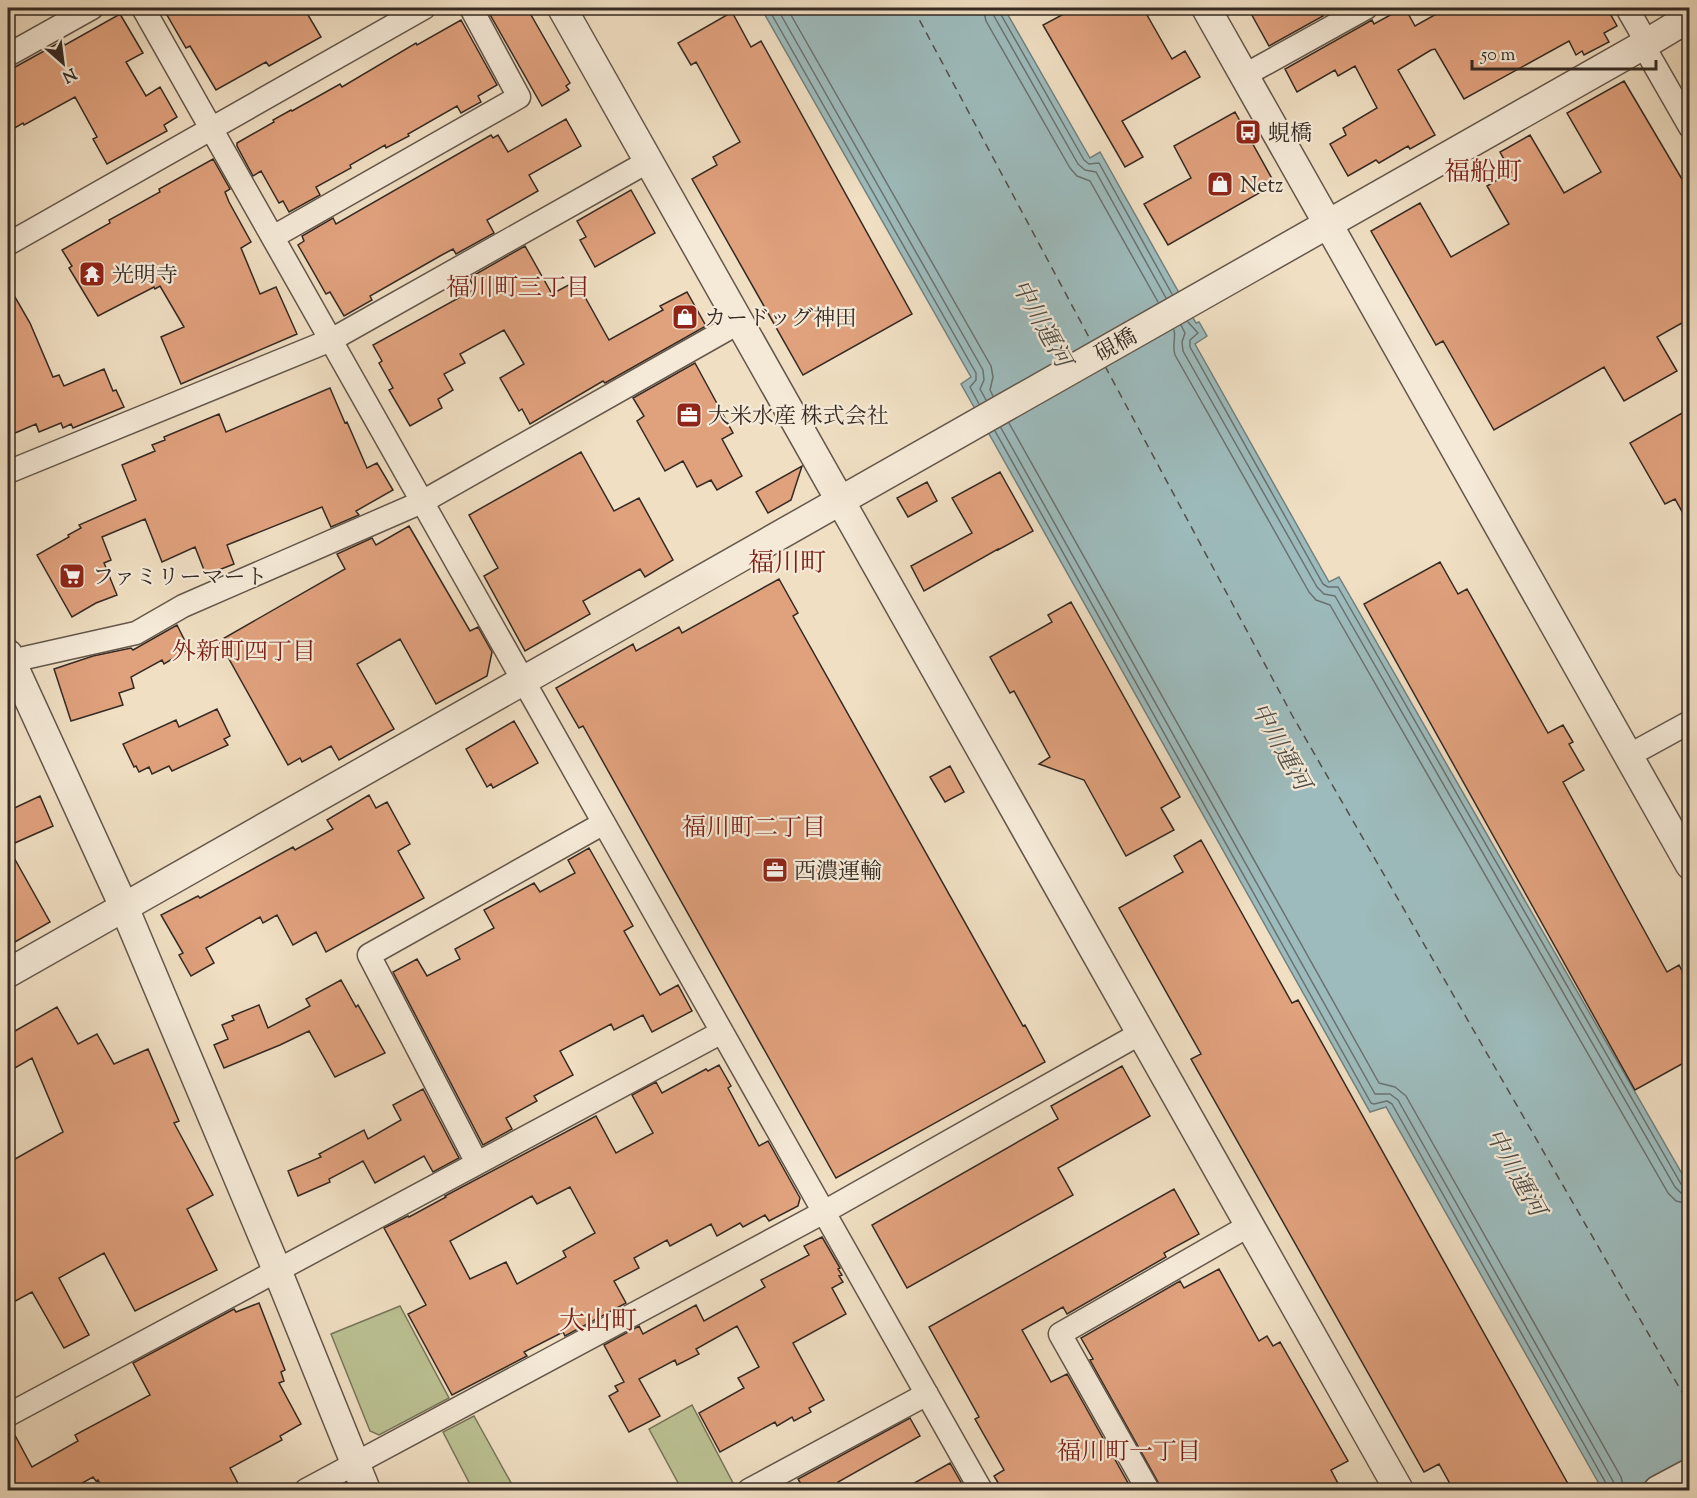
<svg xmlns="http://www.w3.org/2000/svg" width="1697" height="1498" font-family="'Sorts Mill Goudy','Noto Serif JP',serif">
<rect width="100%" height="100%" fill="#f0dfc3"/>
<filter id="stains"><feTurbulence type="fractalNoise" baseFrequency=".00333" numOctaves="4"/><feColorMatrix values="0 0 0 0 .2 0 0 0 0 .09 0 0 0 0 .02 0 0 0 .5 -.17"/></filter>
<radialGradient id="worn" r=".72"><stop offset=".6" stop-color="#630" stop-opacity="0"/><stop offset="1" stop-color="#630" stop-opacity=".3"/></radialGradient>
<!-- green -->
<path fill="#bbc193" stroke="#78765b" stroke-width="1.5" d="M 400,1306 L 449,1398 L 379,1435 L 370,1431 L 331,1334 Z
M 692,1405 L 733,1483 L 719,1490 L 682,1490 L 649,1429 Z
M 474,1416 L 515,1490 L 473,1490 L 443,1432 Z"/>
<!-- water -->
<path fill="#9dbbbc" stroke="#73817f" stroke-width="1.5" d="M 761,8 L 1004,8 L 1090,158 L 1100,152 L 1196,323 L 1199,322 L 1207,336 L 1195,344 L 1329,582 L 1339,577 L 1689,1186 L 1689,1490 L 1601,1490 L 1602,1489 L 1386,1107 L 1370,1112 L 961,384 L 971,377 Z"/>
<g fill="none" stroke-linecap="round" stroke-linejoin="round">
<!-- shore -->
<path stroke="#697270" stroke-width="1.5" d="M 768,8 L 976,373 L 976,380 L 970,387 L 979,404
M 777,8 L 983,370 L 984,380 L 980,389 L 986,400
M 787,8 L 991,366 L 993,377 L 990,390 L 993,396
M 983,8 L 986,21 L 1070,168 L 1077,176 L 1090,181 L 1158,302
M 992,8 L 994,16 L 1078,164 L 1085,170 L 1096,172 L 1166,298
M 999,8 L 1000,13 L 1084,160 L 1089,164 L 1099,163 L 1172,294
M 1188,322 L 1198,333 L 1190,340 L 1190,347 L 1323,584 L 1328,587 L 1338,587 L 1681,1184 L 1690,1187
M 1181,325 L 1185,333 L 1182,342 L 1183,351 L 1317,587 L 1324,594 L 1335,596 L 1675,1187 L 1681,1193 L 1690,1195
M 1174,330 C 1176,337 1172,346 1175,355 L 1309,592 L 1316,600 L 1330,605 L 1668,1193 L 1676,1201 L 1690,1204
M 1009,423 L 1379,1083 L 1395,1087 L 1406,1096 L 1621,1477 L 1624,1490
M 1001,428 L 1375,1094 L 1390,1094 L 1398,1100 L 1613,1481 L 1615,1490
M 995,431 L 1371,1103 L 1374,1104 L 1387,1101 L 1392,1104 L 1607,1485 L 1608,1490"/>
<!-- ferry -->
<path stroke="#4f4e49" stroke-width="1.5" stroke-dasharray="8 6" stroke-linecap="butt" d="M 913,8 L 1091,341
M 1105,366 L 1292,715 L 1690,1406"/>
</g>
<!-- building -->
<path fill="#e0a17d" stroke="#352a23" stroke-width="1.5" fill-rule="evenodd" d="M 163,8 L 304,8 L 321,37 L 269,66 L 266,62 L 216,90 L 190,46 L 186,48 Z
M 494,8 L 527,8 L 570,83 L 566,86 L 569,90 L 542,106 L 488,11 Z
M 1075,8 L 1143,8 L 1172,59 L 1185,51 L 1200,77 L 1122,121 L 1143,157 L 1125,167 L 1043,25 Z
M 1248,8 L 1318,8 L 1323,16 L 1269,46 Z
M 1403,8 L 1405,8 L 1415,26 L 1447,8 L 1607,8 L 1617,26 L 1604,33 L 1609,42 L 1584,55 L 1582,51 L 1576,55 L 1569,41 L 1464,99 L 1435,49 L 1431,50 L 1398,70 L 1435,135 L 1410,149 L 1408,146 L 1379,163 L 1376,160 L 1348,176 L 1330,144 L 1346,135 L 1343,128 L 1377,108 L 1355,66 L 1338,76 L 1335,70 L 1297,92 L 1285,69 L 1372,20 L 1374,24 Z
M 732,12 L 751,47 L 761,41 L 912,314 L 803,375 L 692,179 L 717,165 L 713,157 L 740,142 L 696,62 L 691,65 L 678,43 Z
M 120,14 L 143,53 L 126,62 L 146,96 L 160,87 L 177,117 L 164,125 L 167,131 L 107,164 L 93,139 L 97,137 L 75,97 L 24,125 L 23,123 L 8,132 L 8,71 L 62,41 L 65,45 Z
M 461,20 L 497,85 L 478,96 L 481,102 L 461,113 L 457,106 L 408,134 L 409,136 L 386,148 L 385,145 L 350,165 L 351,168 L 316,187 L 320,195 L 289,212 L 283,201 L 279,203 L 261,171 L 253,176 L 237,146 L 237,143 L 274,122 L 273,120 L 291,110 L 292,111 L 340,84 L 342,87 L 416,43 L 417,45 Z
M 1624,81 L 1689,191 L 1689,319 L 1657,337 L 1677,371 L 1624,401 L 1604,367 L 1494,430 L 1443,341 L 1436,345 L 1371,231 L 1420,203 L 1451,257 L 1509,224 L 1487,186 L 1511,172 L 1500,152 L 1530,135 L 1564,193 L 1601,172 L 1567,113 Z
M 1235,112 L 1275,184 L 1168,245 L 1144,204 L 1191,178 L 1174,146 Z
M 566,119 L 581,146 L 529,175 L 538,191 L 487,220 L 494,233 L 456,254 L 453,249 L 440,256 L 370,296 L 372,300 L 344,316 L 330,292 L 326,294 L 298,245 L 304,241 L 302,236 L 333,218 L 336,224 L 491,135 L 493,138 L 498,135 L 508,152 Z
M 213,159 L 230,189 L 225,192 L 229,202 L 251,242 L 241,248 L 260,294 L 276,287 L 297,334 L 181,384 L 161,337 L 184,327 L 160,286 L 155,289 L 154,287 L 98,316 L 69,268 L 72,266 L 62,250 L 110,223 L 109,220 L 160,192 L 159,189 Z
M 631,190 L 655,233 L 595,267 L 580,240 L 586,237 L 577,221 Z
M 525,246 L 552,294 L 576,281 L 609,340 L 663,310 L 660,306 L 687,292 L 706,326 L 605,383 L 603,381 L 530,424 L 522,409 L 519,411 L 500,378 L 524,364 L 504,330 L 460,354 L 465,363 L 444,374 L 453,390 L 438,399 L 442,408 L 410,426 L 389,390 L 393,388 L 379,363 L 382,361 L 373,345 L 475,289 L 469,278 Z
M 8,285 L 30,323 L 53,377 L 59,375 L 64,386 L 104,369 L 113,391 L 116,390 L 124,407 L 73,428 L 71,424 L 63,428 L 61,423 L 39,432 L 36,424 L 8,436 Z
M 695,363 L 733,433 L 722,439 L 742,476 L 717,490 L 711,480 L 697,487 L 683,461 L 665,471 L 637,421 L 644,416 L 633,398 Z
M 330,388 L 345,423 L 347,422 L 367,468 L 377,463 L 393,490 L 356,511 L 359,515 L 331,527 L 322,507 L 227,545 L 234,564 L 206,575 L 195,547 L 162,562 L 145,519 L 102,537 L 111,560 L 104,563 L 117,595 L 96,603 L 72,617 L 37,555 L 69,537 L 68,535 L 81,528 L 79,525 L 136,500 L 122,465 L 155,451 L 152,445 L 165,440 L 164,437 L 219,414 L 226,432 Z
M 1689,409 L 1689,524 L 1675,499 L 1665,504 L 1630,443 Z
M 581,452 L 614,511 L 639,498 L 673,560 L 645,577 L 640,569 L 583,601 L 590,614 L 525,651 L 484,576 L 498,568 L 469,515 Z
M 802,466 L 791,500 L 768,513 L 756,492 Z
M 1000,472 L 1033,531 L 998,550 L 998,549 L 924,591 L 911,566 L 972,533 L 952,498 Z
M 927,482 L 937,501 L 908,517 L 897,498 Z
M 409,526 L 470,631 L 478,627 L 492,652 L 487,676 L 436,704 L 400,639 L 357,664 L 394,729 L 339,760 L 331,746 L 302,762 L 300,758 L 288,765 L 219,641 L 345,569 L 337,554 L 372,538 L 376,545 Z
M 1440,562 L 1458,594 L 1467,589 L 1548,733 L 1563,725 L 1573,742 L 1569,744 L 1584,770 L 1563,782 L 1667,972 L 1679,965 L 1689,984 L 1689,1060 L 1635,1090 L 1364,604 Z
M 779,579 L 798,613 L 793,616 L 1023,1026 L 1025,1025 L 1045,1062 L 836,1178 L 583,726 L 579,728 L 556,688 L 633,644 L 636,651 L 679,627 L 682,633 Z
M 1071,602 L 1180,797 L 1161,808 L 1174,830 L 1126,856 L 1084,780 L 1039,764 L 1050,757 L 1014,691 L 1010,693 L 990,657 L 1052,622 L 1048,615 Z
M 177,625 L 189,649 L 164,664 L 162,660 L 131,677 L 134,688 L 119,693 L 123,705 L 71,721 L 54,669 L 93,656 L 131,648 L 133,650 Z
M 217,709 L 230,736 L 224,739 L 228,745 L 172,771 L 169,766 L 152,774 L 149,767 L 139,772 L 136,766 L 134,767 L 123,744 L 176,720 L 179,727 Z
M 514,721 L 538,763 L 493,788 L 491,784 L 487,787 L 466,749 Z
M 950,766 L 964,792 L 945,802 L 930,777 Z
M 369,795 L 376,808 L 387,802 L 410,844 L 398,851 L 424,898 L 326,952 L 316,932 L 293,945 L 277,915 L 263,923 L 260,917 L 206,948 L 214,963 L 191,976 L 179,955 L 183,953 L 161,915 L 198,896 L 200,898 L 293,847 L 295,850 L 333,829 L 327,820 Z
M 40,796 L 53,826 L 8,846 L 8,811 Z
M 1201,840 L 1292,1003 L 1298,1000 L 1572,1491 L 1454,1491 L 1439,1464 L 1424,1472 L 1191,1059 L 1201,1054 L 1119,908 L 1183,872 L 1174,856 Z
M 8,847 L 50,922 L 8,946 Z
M 589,848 L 633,926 L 624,931 L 660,995 L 678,985 L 692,1011 L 652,1032 L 643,1015 L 614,1030 L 611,1024 L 560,1051 L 573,1075 L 534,1096 L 537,1101 L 506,1118 L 512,1129 L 483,1145 L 393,972 L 417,959 L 427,976 L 460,959 L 455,949 L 494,928 L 484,910 L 534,883 L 540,892 L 575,873 L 568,860 Z
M 341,980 L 356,1007 L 358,1005 L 385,1053 L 335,1077 L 309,1031 L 280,1045 L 224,1068 L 214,1045 L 228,1039 L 222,1025 L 234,1020 L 232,1016 L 259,1005 L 268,1028 L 310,1006 L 306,999 Z
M 57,1007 L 78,1044 L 97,1034 L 114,1064 L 148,1049 L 179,1121 L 174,1123 L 213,1195 L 187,1209 L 217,1270 L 135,1311 L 104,1253 L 59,1278 L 89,1335 L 64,1348 L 32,1292 L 8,1305 L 8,1163 L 63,1132 L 32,1058 L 8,1072 L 8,1035 Z
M 719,1065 L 731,1086 L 728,1088 L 759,1146 L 768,1141 L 800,1198 L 798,1206 L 769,1221 L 765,1215 L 743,1227 L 740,1223 L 717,1236 L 711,1224 L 670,1246 L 667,1240 L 634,1258 L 639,1268 L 614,1281 L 626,1303 L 565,1336 L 563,1332 L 524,1352 L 527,1356 L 452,1395 L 408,1314 L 426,1305 L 384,1228 L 408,1216 L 409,1217 L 446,1197 L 445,1196 L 596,1116 L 616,1153 L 653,1133 L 632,1095 L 656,1082 L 662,1093 L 706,1069 L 708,1071 ZM 570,1187 L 595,1233 L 563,1251 L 566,1257 L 517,1284 L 506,1262 L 470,1279 L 450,1241 L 532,1196 L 537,1204 Z
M 1122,1066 L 1150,1116 L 1058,1168 L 1073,1195 L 907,1288 L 872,1225 L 1058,1119 L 1051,1106 Z
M 423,1089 L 459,1158 L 433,1172 L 424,1156 L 375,1183 L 363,1161 L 329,1179 L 330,1182 L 298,1196 L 288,1171 L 321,1157 L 319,1154 L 364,1130 L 368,1139 L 401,1120 L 393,1105 Z
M 1174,1189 L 1199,1234 L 1164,1253 L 1166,1257 L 1067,1314 L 1063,1307 L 1022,1330 L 1051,1382 L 1067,1374 L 1132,1490 L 1003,1491 L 994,1476 L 1004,1470 L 975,1419 L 979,1417 L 929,1327 Z
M 822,1237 L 840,1268 L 838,1269 L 842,1275 L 839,1276 L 843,1282 L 832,1288 L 846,1314 L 793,1343 L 824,1400 L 809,1408 L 811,1412 L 794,1421 L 792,1417 L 777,1426 L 775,1422 L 720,1452 L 699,1413 L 744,1388 L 738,1378 L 759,1367 L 737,1326 L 696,1349 L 699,1354 L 677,1365 L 675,1360 L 639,1379 L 660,1416 L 629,1432 L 609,1396 L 618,1391 L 615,1386 L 624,1382 L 604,1345 L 639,1326 L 643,1334 L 696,1305 L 704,1321 L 765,1287 L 761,1280 L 809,1255 L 804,1246 Z
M 1219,1269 L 1259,1341 L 1267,1336 L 1273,1346 L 1280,1342 L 1348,1461 L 1331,1470 L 1342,1491 L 1163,1491 L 1090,1360 L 1093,1359 L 1081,1338 L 1180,1281 L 1184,1288 Z
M 259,1303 L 285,1370 L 281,1372 L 284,1381 L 279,1383 L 301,1424 L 280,1436 L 282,1440 L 230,1468 L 242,1491 L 104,1491 L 98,1480 L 96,1481 L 93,1477 L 68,1491 L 8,1491 L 8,1428 L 11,1428 L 32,1467 L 78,1441 L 75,1435 L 150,1395 L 133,1363 L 234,1309 L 236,1312 Z
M 910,1418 L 920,1436 L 838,1482 L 842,1491 L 805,1491 L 798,1479 Z
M 950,1463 L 966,1491 L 900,1491 Z"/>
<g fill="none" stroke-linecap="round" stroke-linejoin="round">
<!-- minor casing -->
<g stroke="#64574b" stroke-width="25">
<path id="minor" d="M 143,8 L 981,1490
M 1627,8 L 1647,43
M 1643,45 L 1690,127
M 8,55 L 92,8
M 1245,75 L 1366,8
M 273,237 L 519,97 L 471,8
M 8,244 L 424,8
M 8,472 L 331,340 L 649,161
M 11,661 L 136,633 L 183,606 L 422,502 L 740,322
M 1628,756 L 1690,722
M 477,1163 L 369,955 L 604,823
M 8,1415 L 722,1032
M 306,1490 L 824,1212 L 1141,1033
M 749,1490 L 927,1394
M 1148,1490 L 1060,1334 L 1250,1225"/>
</g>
<!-- tertiary casing -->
<g stroke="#64574b" stroke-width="31">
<path id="tertiary" d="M 562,8 L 1399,1490
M 1206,8 L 1690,865
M 8,654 L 124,907 L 277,1270 L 366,1490
M 8,973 L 1647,43 L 1690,17
M 1658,1490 L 1690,1473"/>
</g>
<!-- minor -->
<use href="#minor" stroke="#f5ead8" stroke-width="22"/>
<!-- tertiary -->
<use href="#tertiary" stroke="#f5ead8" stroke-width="28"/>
</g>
<!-- icons -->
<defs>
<g id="bus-square" transform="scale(1.35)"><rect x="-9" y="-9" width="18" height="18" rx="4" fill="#8f2418" stroke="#f5ead8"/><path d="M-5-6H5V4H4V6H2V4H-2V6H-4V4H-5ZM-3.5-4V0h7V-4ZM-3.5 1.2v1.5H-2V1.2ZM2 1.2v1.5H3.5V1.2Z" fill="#fff"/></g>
<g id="shop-square" transform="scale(1.35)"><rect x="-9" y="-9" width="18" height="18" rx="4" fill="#8f2418" stroke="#f5ead8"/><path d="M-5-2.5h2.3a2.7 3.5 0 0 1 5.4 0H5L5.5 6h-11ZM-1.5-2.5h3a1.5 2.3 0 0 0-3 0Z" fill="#fff"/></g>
<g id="temple-square" transform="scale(1.35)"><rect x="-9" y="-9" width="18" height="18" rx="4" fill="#8f2418" stroke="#f5ead8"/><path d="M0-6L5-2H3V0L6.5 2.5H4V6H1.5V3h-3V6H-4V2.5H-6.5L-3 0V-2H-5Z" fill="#fff"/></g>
<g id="office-square" transform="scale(1.35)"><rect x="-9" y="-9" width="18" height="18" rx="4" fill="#8f2418" stroke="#f5ead8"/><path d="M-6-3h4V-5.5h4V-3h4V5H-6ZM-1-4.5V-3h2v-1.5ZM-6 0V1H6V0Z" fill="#fff"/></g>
<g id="supermarket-square" transform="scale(1.35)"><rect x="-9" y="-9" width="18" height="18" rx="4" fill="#8f2418" stroke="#f5ead8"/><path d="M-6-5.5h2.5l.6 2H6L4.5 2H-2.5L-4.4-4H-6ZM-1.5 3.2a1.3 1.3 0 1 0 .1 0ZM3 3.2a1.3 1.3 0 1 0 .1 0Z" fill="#fff"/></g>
</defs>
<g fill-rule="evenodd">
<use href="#bus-square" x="1248" y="132"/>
<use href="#shop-square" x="1220" y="184"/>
<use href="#temple-square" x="92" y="274"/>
<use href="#shop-square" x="685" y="317"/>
<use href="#office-square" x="689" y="415"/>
<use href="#supermarket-square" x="72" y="576"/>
<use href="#office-square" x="775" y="870"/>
</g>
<g text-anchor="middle" stroke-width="4.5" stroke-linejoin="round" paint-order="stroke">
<!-- poi labels -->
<g font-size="22" fill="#352a23" stroke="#f5ead8" text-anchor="start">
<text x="1268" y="140">蜆橋</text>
<text x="1240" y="192">Netz</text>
<text x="112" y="282">光明寺</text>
<text x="704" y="325">カードッグ神田</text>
<text x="708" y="423">大米水産 株式会社</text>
<text x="92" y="584">ファミリーマート</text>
<text x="794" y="878">西濃運輸</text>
</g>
<!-- street labels -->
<g font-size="22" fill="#352a23" stroke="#f5ead8">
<text transform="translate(1115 344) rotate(-29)" y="8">硯橋</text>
</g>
<!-- neighbourhood labels -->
<g font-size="24" fill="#7a1f14" stroke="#f5ead8">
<text x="518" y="295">福川町三丁目</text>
<text x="244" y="659">外新町四丁目</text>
<text x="754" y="835">福川町二丁目</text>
<text x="1129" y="1459">福川町一丁目</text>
</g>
<!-- water labels -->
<g font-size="24" font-style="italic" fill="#4f4e49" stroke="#f5ead8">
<text transform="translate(1042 323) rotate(61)" y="8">中川運河</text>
<text transform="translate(1281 746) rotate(61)" y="8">中川運河</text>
<text transform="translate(1516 1172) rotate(61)" y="8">中川運河</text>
</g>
<!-- quarter labels -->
<g font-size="26" fill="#7a1f14" stroke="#f5ead8">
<text x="1483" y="180">福船町</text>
<text x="787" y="571">福川町</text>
<text x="598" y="1329">大山町</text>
</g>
</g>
<!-- margin -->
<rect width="1697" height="1498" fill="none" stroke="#f0dfc3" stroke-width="30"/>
<rect x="9" y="9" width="1679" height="1480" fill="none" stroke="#352a23" stroke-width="3"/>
<rect x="15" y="15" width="1667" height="1468" fill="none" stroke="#352a23" stroke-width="1.5"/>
<!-- north arrow -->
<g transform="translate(63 63) rotate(152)" stroke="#f5ead8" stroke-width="4.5" paint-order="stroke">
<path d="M0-4.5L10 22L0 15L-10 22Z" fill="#352a23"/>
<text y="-9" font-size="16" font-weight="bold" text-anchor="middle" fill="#352a23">N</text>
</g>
<!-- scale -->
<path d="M1472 60v9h184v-9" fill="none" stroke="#352a23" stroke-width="3"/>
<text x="1481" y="60" font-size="18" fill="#352a23" stroke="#f5ead8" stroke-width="4.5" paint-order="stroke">50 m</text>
<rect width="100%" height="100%" filter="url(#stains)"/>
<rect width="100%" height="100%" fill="url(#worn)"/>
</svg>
